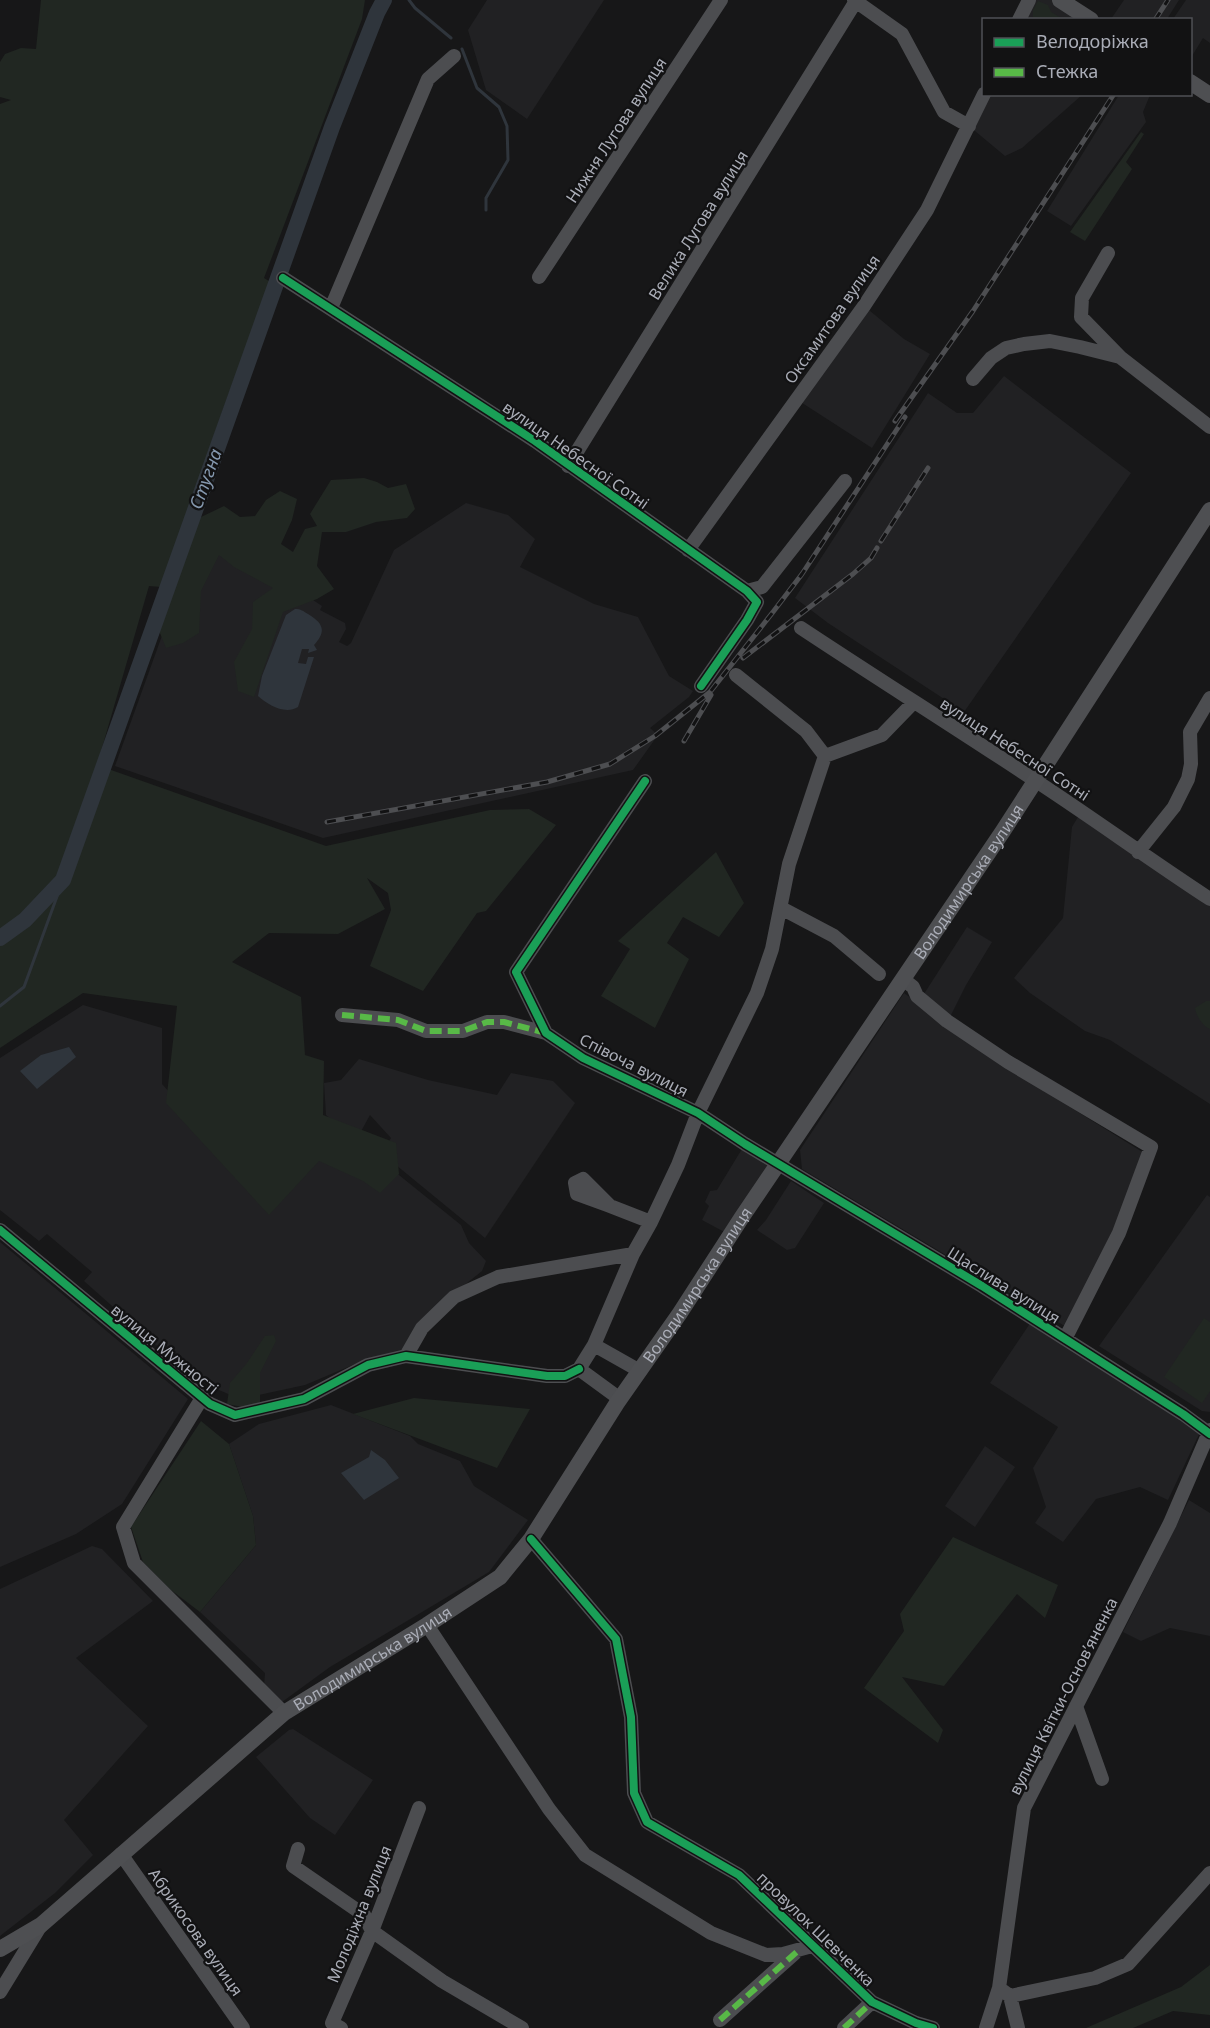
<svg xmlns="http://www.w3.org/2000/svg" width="1210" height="2028" font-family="'Noto Sans',sans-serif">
<rect width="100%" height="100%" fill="#171718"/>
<!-- built -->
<path fill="#212123" d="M 487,0 L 604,0 L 527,119 L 486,90 L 468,30 Z
M 1029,0 L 1060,0 L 1091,20 L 1019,20 Z
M 1124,0 L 1179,0 L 1167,19 L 1111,19 Z
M 1186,0 L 1210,0 L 1210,43 L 1203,38 L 1192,56 L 1191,63 L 1190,20 L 1173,19 Z
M 984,95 L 1082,95 L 1022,148 L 1005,156 L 969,126 Z
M 1119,95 L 1150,95 L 1143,112 L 1146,122 L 1071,226 L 1047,211 Z
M 864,306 L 904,339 L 930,354 L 872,448 L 796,399 Z
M 1004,376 L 1131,473 L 964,712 L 828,623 L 795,598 L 928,393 L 957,413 L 973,413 Z
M 466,503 L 508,515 L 535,539 L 520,567 L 594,604 L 638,617 L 669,676 L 693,691 L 689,697 L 650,728 L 658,735 L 633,770 L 323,838 L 115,766 L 199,533 L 292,586 L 322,606 L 320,610 L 345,623 L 346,629 L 339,642 L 347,646 L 351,643 L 394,550 Z
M 1081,812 L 1210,899 L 1210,1104 L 1110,1040 L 1085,1031 L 1030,993 L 1014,978 L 1063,918 L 1072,827 Z
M 967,927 L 992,942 L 966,985 L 950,1017 L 922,997 Z
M 904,993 L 1012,1071 L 1144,1153 L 1119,1229 L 1068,1328 L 802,1169 L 800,1150 Z
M 83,1005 L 162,1028 L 162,1084 L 269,1202 L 320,1154 L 389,1167 L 461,1225 L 469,1243 L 486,1261 L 482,1271 L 437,1307 L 404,1349 L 367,1359 L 305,1385 L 240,1399 L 219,1390 L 175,1362 L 84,1281 L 92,1272 L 47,1234 L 39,1241 L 0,1210 L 0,1058 Z
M 359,1059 L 428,1080 L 497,1095 L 511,1073 L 553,1081 L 575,1103 L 485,1238 L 385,1156 L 383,1151 L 391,1138 L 370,1115 L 359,1135 L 346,1133 L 326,1115 L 324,1083 L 341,1080 Z
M 745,1144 L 779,1165 L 730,1235 L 702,1220 L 709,1206 L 705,1202 L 710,1191 L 717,1190 Z
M 791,1181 L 824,1203 L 795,1248 L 787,1250 L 757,1230 L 766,1220 Z
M 1207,1195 L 1210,1197 L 1210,1412 L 1202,1411 L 1099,1346 Z
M 0,1242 L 188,1399 L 122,1504 L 76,1534 L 0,1567 Z
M 1033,1319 L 1202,1428 L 1168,1500 L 1140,1487 L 1096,1499 L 1063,1542 L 1035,1523 L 1046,1507 L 1033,1468 L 1058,1427 L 990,1383 Z
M 331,1405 L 410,1436 L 418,1444 L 460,1461 L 474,1486 L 528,1520 L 489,1572 L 330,1667 L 282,1702 L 264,1687 L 265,1673 L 200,1612 L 256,1545 L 253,1516 L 229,1444 L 259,1424 Z
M 985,1446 L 1015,1467 L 975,1527 L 945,1506 Z
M 1189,1500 L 1210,1513 L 1210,1636 L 1170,1628 L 1141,1641 L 1123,1632 Z
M 92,1546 L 102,1549 L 153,1601 L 76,1658 L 148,1726 L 64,1820 L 93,1855 L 55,1893 L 0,1936 L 0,1589 Z
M 293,1729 L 373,1780 L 335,1835 L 310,1818 L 256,1757 L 289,1730 Z"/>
<!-- green -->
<path fill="#212722" d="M 41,0 L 365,0 L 362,19 L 264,278 L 272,283 L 228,395 L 161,587 L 149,586 L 97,765 L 326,846 L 490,810 L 529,809 L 556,825 L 486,911 L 477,913 L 423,991 L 370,966 L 391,910 L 388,893 L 367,878 L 385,909 L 338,934 L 269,933 L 232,962 L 301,997 L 305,1055 L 324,1061 L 323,1115 L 396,1143 L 399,1174 L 380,1193 L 363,1181 L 319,1161 L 269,1215 L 166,1103 L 177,1006 L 83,993 L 0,1048 L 0,104 L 11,100 L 0,97 L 0,62 L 5,54 L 21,48 L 36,49 Z
M 1038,1 L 1048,5 L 1051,12 L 1063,19 L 1033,19 L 1033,10 Z
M 1141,132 L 1144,134 L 1126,162 L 1132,169 L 1085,241 L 1070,232 Z
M 364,478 L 377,482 L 388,488 L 406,484 L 415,509 L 407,518 L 376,522 L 346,532 L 322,532 L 317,566 L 334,589 L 317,599 L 283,612 L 254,697 L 238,691 L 234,662 L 252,629 L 253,602 L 273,588 L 234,567 L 219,555 L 201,591 L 199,633 L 183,643 L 166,648 L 158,628 L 199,518 L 224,506 L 240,517 L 255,516 L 266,500 L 280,491 L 297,499 L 292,520 L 281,544 L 293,552 L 305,529 L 317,526 L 310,514 L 331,480 Z
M 716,852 L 744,903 L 719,937 L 683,917 L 667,943 L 689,959 L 655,1028 L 601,996 L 630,949 L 618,941 Z
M 1206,1001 L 1210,1001 L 1210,1029 C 1202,1026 1196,1015 1195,1008 Z
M 1204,1318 L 1210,1322 L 1210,1391 L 1202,1403 L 1164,1377 Z
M 274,1335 L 276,1341 L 260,1373 L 260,1402 L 248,1408 L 227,1404 L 230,1383 L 247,1363 L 265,1336 Z
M 414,1398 L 530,1409 L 497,1468 L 353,1414 Z
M 201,1421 L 229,1444 L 253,1516 L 256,1545 L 200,1612 L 171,1590 L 143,1562 L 131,1527 Z
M 953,1537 L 1058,1585 L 1045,1618 L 1017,1594 L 944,1686 L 902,1677 L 943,1730 L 938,1743 L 864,1688 L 904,1631 L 900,1614 Z
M 1210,1965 L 1210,2015 L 1173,2011 L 1133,2028 L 1086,2028 L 1181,1987 Z"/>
<!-- water -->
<path fill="#2f353c" d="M 295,609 C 301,609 303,611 308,614 C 323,623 327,631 314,645 L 317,650 L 308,653 L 309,649 L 302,649 L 298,663 L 306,664 L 308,657 L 314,657 L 298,707 C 285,715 268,705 258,696 L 262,676 L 286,615 Z
M 69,1047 L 76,1057 L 37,1089 L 20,1071 L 41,1055 Z
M 371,1450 L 385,1460 L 399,1478 L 364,1500 L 341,1473 L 369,1457 Z"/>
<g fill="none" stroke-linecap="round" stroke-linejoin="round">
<!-- stream -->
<path stroke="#2f353c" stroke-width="3" d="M 409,0 L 415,8 L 451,38
M 462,49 L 477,88 L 499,107 L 507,126 L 508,160 L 486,198 L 486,210
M 0,1006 L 24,987 L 63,880"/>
<!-- river -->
<path stroke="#2f353c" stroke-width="16" d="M 0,938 L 25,920 L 63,880 L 332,127 L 377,13 L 384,0"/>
<!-- minor -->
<path stroke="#4c4d50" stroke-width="14" d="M 854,0 L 902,34 L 944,112 L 969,126
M 1019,20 L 1029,0
M 1108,253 L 1082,298 L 1081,317 L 1120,357
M 539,277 L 721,0
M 283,278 L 535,441 L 747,591 L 757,602 L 747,620 L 701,686
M 331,308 L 428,79 L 454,56
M 973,379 L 991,358 L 1006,348 L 1024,344 L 1050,341 L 1080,347 L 1120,357 L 1210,427
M 568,466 L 856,1
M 688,550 L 864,306 L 927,210 L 984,94
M 747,591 L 762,587 L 845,481
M 801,628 C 878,679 956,728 1033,779 C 1093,818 1150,860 1210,899
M 825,756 L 882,735 L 913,703
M 645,781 L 516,972 L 546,1033 L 583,1058 L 698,1113 L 745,1144 L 982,1286 L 1183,1414 L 1210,1434
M 1138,852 L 1174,807 L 1188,779 L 1191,764 L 1190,732 L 1210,698
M 781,908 L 834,936 L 879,974
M 903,979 L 913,987 L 917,996 L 947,1021 L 1008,1062 L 1151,1147 L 1119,1233 L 1065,1339
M 342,1015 L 398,1020 L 426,1031 L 463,1031 L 487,1022 L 504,1022 L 546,1033
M 610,1206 L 577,1194 L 575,1183 L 583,1179 L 610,1206 L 651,1222
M 0,1230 L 210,1404 L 235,1415 L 304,1399 L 368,1365 L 406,1356 L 547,1376 L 565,1376 L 579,1369
M 594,1345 L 633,1254 L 651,1222 L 678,1165 L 698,1113 L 757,993 L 772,949 L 789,864 L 825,756 L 806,731 L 736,675
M 406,1356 L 422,1328 L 454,1297 L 498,1277 L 633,1254
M 202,1398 L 123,1527 L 134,1563 L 284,1713
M 620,1399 L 579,1369 L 594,1345 L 640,1371
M 531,1539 L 616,1639 L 631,1717 L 634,1793 L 647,1822 L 739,1875 L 872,2002 L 916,2023 L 933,2028
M 427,1625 L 549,1809 L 585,1855 L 711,1933 L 766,1955 L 783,1954 L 812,1946
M 1076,1706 L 1102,1779
M 298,1849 L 293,1866 L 364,1915 L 372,1931 L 442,1981 L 522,2028
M 121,1854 L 243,2028
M 1003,1991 L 1010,1996 L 1018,2028
M 0,1992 L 41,1925
M 1010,1996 L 1095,1978 L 1128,1964 L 1210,1873
M 720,2020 L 795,1953
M 341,2028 L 332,2023 L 372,1931 L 419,1808
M 844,2028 L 872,2002
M 986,2028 L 999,1988 L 1024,1808 L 1170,1523 L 1210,1430"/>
<!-- major -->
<g stroke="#4e4f52" stroke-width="16">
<path d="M 1060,0 L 1091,20"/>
<path d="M 1190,82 L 1210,95"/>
<path id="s1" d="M 0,1949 L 41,1925 L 284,1713 L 427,1625 L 500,1577 L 531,1539 L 617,1403 L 680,1313 L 742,1217 L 1003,831 L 1210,510"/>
</g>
<!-- rail casing -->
<g stroke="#4d4e51" stroke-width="5">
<path id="rail" d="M 1155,20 L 1168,0
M 895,421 L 973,311 L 1114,94
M 881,541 L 928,468
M 743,658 L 853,574 L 871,558 L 877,548
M 684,741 L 711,695
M 327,822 L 547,782 L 610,764 L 655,736 L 710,692 L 773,612 L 802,574 L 905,417"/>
</g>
<!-- rail -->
<use href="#rail" stroke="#121213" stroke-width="3" stroke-dasharray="9" stroke-linecap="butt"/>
<!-- quiet -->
<path stroke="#58b947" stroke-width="6" stroke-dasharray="12 6" stroke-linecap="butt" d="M 342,1015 L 398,1020 L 426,1031 L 463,1031 L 487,1022 L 504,1022 L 546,1033
M 720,2020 L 799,1950
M 844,2028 L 872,2002"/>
<!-- cycleway casing -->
<g stroke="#121213" stroke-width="11">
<path id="cycleway" d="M 283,278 L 535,441 L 747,591 L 757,602 L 747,620 L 701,686
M 645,781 L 516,972 L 546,1033 L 583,1058 L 698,1113 L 745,1144 L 982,1286 L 1183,1414 L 1210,1434
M 0,1230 L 210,1404 L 235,1415 L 304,1399 L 368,1365 L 406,1356 L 547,1376 L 565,1376 L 579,1369
M 531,1539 L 616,1639 L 631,1717 L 634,1793 L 647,1822 L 739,1875 L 872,2002 L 916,2023 L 933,2028"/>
</g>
<!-- cycleway -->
<use href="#cycleway" stroke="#1a9f57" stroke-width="8"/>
</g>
<g text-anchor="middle" stroke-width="4.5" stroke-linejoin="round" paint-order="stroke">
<!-- street labels -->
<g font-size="16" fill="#aaadb7" stroke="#121213">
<text transform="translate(616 130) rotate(-57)" y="6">Нижня Лугова вулиця</text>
<text transform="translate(698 225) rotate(-58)" y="6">Велика Лугова вулиця</text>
<text transform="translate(832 319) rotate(-55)" y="6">Оксамитова вулиця</text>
<text transform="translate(576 455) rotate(35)" y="6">вулиця Небесної Сотні</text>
<text transform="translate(1015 749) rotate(33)" y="6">вулиця Небесної Сотні</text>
<text dy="6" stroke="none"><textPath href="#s1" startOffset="1464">Володимирська вулиця</textPath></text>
<text transform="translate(634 1065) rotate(27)" y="6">Співоча вулиця</text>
<text transform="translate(1004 1285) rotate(32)" y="6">Щаслива вулиця</text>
<text dy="6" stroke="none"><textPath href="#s1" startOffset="978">Володимирська вулиця</textPath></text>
<text transform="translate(165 1349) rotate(39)" y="6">вулиця Мужності</text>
<text dy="6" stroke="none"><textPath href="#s1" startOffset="474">Володимирська вулиця</textPath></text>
<text transform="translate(1063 1696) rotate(-63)" y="6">вулиця Квітки-Основʼяненка</text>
<text transform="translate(359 1914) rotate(-68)" y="6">Молодіжна вулиця</text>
<text transform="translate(816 1929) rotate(44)" y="6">провулок Шевченка</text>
<text transform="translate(196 1932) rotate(55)" y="6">Абрикосова вулиця</text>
</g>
<!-- water labels -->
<g font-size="18" font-style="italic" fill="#8598ae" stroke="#121213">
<text transform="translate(206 479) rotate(-70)" y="6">Стугна</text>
</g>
</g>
<!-- legend -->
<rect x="982" y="18" width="210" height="78" fill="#121213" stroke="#4f5055" stroke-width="1.5"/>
<rect x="994" y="38" width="30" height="9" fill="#1a9f57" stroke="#4f5055" stroke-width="1.5"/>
<text x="1036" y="48" font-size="18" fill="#aaadb7">Велодоріжка</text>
<rect x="994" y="68" width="30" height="9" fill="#58b947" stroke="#4f5055" stroke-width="1.5"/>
<text x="1036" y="78" font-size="18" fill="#aaadb7">Стежка</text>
</svg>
